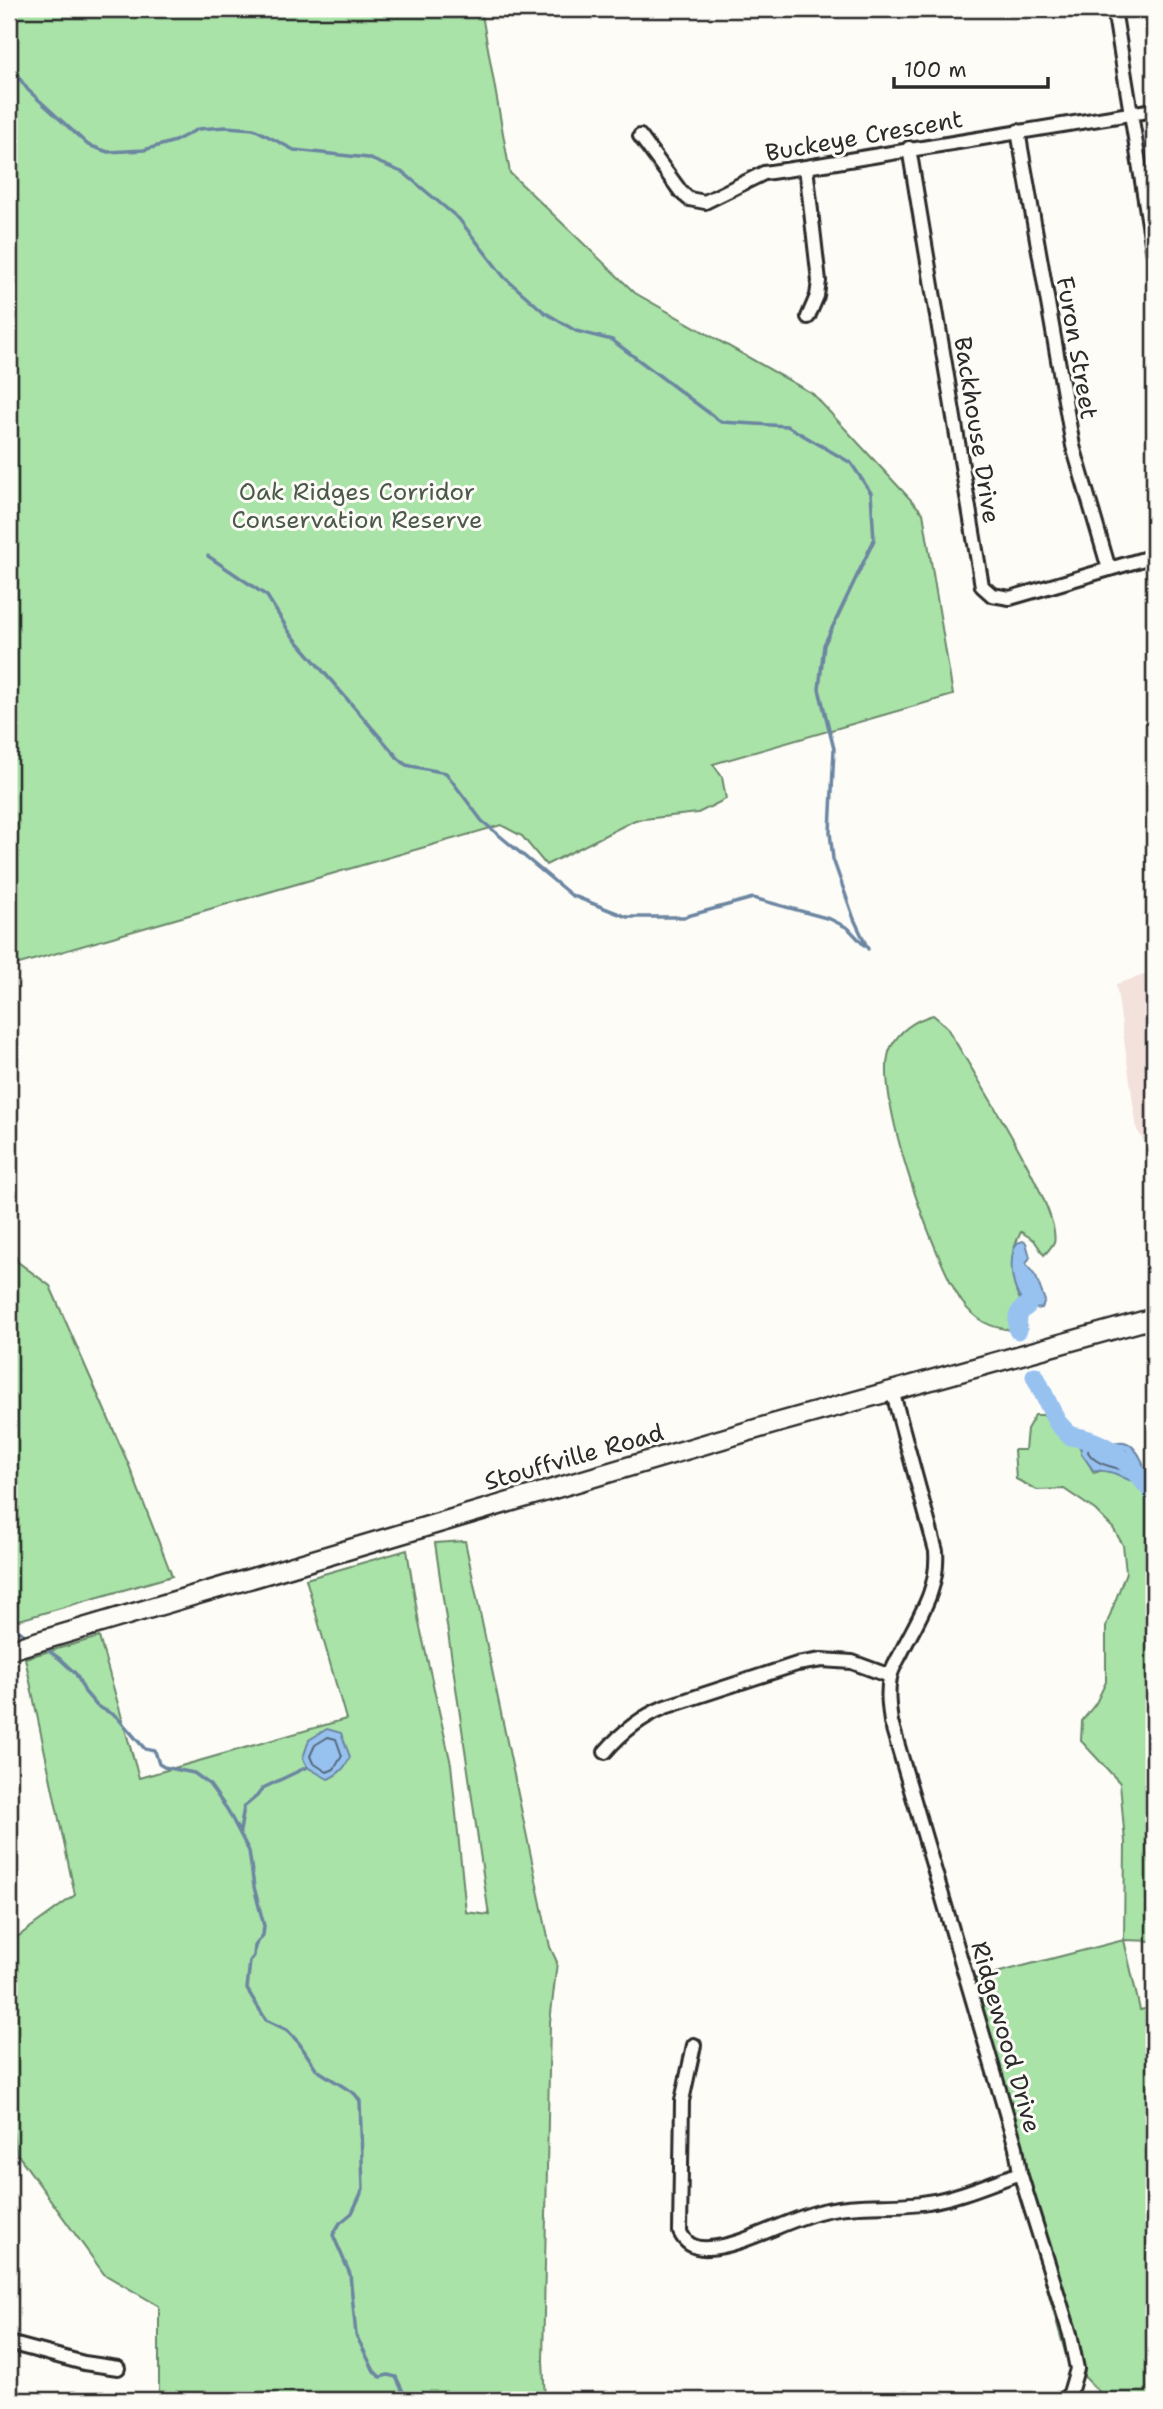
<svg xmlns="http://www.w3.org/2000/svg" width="1163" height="2409" font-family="'Shantell Sans',sans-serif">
<rect width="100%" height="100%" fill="#fdfcf7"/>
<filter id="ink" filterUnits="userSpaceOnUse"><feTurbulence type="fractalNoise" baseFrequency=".0143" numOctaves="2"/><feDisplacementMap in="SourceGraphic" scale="14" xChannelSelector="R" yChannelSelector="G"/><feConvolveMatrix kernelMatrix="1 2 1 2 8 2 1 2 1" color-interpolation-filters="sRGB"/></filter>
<g filter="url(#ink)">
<!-- built -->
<path fill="#f3e1dc" d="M 1154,972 L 1154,1157 L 1137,1130 L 1116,984 Z"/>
<!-- green -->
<path fill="#a9e3a8" stroke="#6a876a" stroke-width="2" d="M 9,9 L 481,9 L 510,173 L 635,293 L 813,394 L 923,513 L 953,695 L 713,764 L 722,777 L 726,799 L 698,813 L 635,820 L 546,865 L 522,836 L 501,825 L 9,967 Z
M 933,1015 L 946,1026 C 966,1061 1063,1210 1054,1242 C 1052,1246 1047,1252 1044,1255 L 1034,1240 L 1021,1232 C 1006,1259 1011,1288 1027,1313 L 1012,1330 C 990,1328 975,1320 962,1302 C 936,1264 870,1088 891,1047 C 900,1030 915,1020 933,1015 Z
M 9,1243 L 18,1262 L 50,1286 L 128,1463 L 172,1576 L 9,1623 Z
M 1035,1415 L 1053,1415 L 1075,1439 L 1094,1473 L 1111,1467 L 1134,1477 L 1154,1469 L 1154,1941 L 1124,1940 L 1140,2010 L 1154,2007 L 1154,2400 L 1107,2400 L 1067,2359 L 961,1982 L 1124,1940 L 1125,1842 L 1120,1783 L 1081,1741 L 1082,1721 L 1096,1703 L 1106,1682 L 1106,1626 L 1126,1572 L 1123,1545 L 1113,1528 L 1095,1510 L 1064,1489 L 1037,1490 L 1016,1479 L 1014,1450 L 1025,1450 L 1027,1429 Z
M 465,1541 L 550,1947 L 557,1962 L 550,2022 L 543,2361 L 545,2400 L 159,2400 L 159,2306 L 104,2274 L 16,2152 L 9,2105 L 9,1943 L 75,1895 L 25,1658 L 99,1637 L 139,1778 L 346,1719 L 306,1579 L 407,1550 L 419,1623 L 451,1764 L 466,1912 L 489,1915 L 435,1543 Z"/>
<!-- water -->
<path fill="#97c2f0" stroke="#6c86a1" stroke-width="2" d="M 1023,1241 L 1026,1243 L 1030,1257 L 1026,1264 L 1036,1277 L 1045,1301 L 1042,1308 C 1013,1315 1005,1260 1017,1243 Z
M 1090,1434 C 1096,1437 1104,1443 1111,1443 C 1117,1443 1120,1440 1127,1443 C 1137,1447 1153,1473 1137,1480 C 1130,1483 1122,1476 1116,1474 C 1109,1471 1101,1471 1093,1470 L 1081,1453 L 1081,1436 Z
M 327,1729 L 341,1733 L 350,1757 C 345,1768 339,1774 328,1779 L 307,1767 L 303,1758 L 309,1740 Z"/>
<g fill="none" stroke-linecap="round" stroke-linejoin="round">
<!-- shore -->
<path stroke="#56677a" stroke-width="2" d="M 1090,1443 L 1105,1449 L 1125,1450 L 1135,1462 L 1135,1472 L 1131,1473 C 1116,1466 1097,1467 1088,1452 Z
M 328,1737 L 336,1739 L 342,1756 L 334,1769 L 327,1772 L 313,1763 L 310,1756 L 315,1745 Z"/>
<!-- stream -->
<path stroke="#6c86a1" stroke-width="3.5" d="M 9,64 L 28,90 L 88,145 L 108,152 L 144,150 L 175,141 L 198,129 L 226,127 L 254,129 L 294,150 L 368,158 L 404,173 L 459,219 L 504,277 L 544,312 L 576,331 L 612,340 L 721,422 L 787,426 L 851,463 L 871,493 L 874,540 L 824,645 L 819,689 L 834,749 L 830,832 L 833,859 L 854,919 L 868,949
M 208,556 L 267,596 L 290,633 L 398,758 L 406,765 L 446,773 L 482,821 L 571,895 L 627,917 L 684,917 L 753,898 L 830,919 L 848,928 L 864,945
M 9,1624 L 26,1636
M 45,1648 L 60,1659 L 76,1674 L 85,1692 L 97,1706 L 116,1716 L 145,1749 L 155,1751 L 159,1764 L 164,1767 L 194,1773 L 209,1784 L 227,1809 L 249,1851 L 254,1887 L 264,1926 L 263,1935 L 255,1946 L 254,1956 L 250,1961 L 247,1989 L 266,2020 L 287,2030 L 299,2043 L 317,2070 L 355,2094 L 360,2101 L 363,2189 L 352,2213 L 340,2223 L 333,2235 L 350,2274 L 356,2335 L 374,2371 L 380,2377 L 388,2375 L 396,2377 L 407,2400
M 240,1831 L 244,1807 L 257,1796 L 263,1788 L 307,1767"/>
<!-- river -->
<path stroke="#97c2f0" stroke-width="19" d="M 1018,1330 C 1017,1320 1017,1311 1027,1306
M 1035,1376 L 1057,1422 L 1070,1436 C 1109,1440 1132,1466 1154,1494"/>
<!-- street casing -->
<g stroke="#2b2b2b" stroke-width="18">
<path id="street" d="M 1114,9 L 1154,255
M 1018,131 L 1073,446 L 1109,569
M 640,136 L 681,192 L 689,199 L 705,202 L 764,173 L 806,167 L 1154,110
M 909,148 L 982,586 L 992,595 L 1010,598 L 1154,556
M 806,167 L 819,281 L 817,296 L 808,317
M 892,1390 L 936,1551 C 939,1591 918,1618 901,1653 C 897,1661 891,1670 890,1678 C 887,1693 889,1707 891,1722 L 1016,2147 L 1020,2173 L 1070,2334 L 1077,2369 L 1070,2393 L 1063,2400
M 605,1752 C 622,1732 641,1717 665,1707 L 797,1664 L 822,1660 L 852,1662 L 890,1676
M 694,2045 L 682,2101 L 680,2232 C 686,2245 695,2249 709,2248 C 745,2246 790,2217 827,2210 C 861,2202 895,2208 928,2202 C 960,2197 991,2183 1020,2173
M 9,2343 L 84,2363 L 118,2368"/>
</g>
<!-- secondary casing -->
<g stroke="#2b2b2b" stroke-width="23">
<path id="secondary" d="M 9,1650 L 773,1424 L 1154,1318"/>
</g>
<!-- street -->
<use href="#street" stroke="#fdfcf7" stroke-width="12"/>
<!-- secondary -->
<use href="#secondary" stroke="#fdfcf7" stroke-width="18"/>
</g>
</g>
<g text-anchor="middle" stroke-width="6" stroke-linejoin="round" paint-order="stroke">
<!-- street labels -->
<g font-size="24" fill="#2b2b2b" stroke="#fdfcf7">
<text transform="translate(864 136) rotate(-10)" y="8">Buckeye Crescent</text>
<text transform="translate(1077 348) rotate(80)" y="8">Furon Street</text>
<text transform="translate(977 430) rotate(81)" y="8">Backhouse Drive</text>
<text transform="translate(574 1457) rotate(-16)" y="8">Stouffville Road</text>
<text transform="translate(1006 2037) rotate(74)" y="8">Ridgewood Drive</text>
</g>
<!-- park labels -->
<g font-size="24" fill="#4a594a" stroke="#fdfcf7">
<text x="357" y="500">Oak Ridges Corridor<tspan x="357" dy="28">Conservation Reserve</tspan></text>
</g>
</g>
<!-- margin -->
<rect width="1163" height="2409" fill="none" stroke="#fdfcf7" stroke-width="35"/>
<rect x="18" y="18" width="1128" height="2374" fill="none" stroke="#2b2b2b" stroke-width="2.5" filter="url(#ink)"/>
<!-- scale -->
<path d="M894 77v10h154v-10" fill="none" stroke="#2b2b2b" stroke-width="3.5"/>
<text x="904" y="77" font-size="21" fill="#2b2b2b" stroke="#fdfcf7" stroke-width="5" paint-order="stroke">100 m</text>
</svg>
